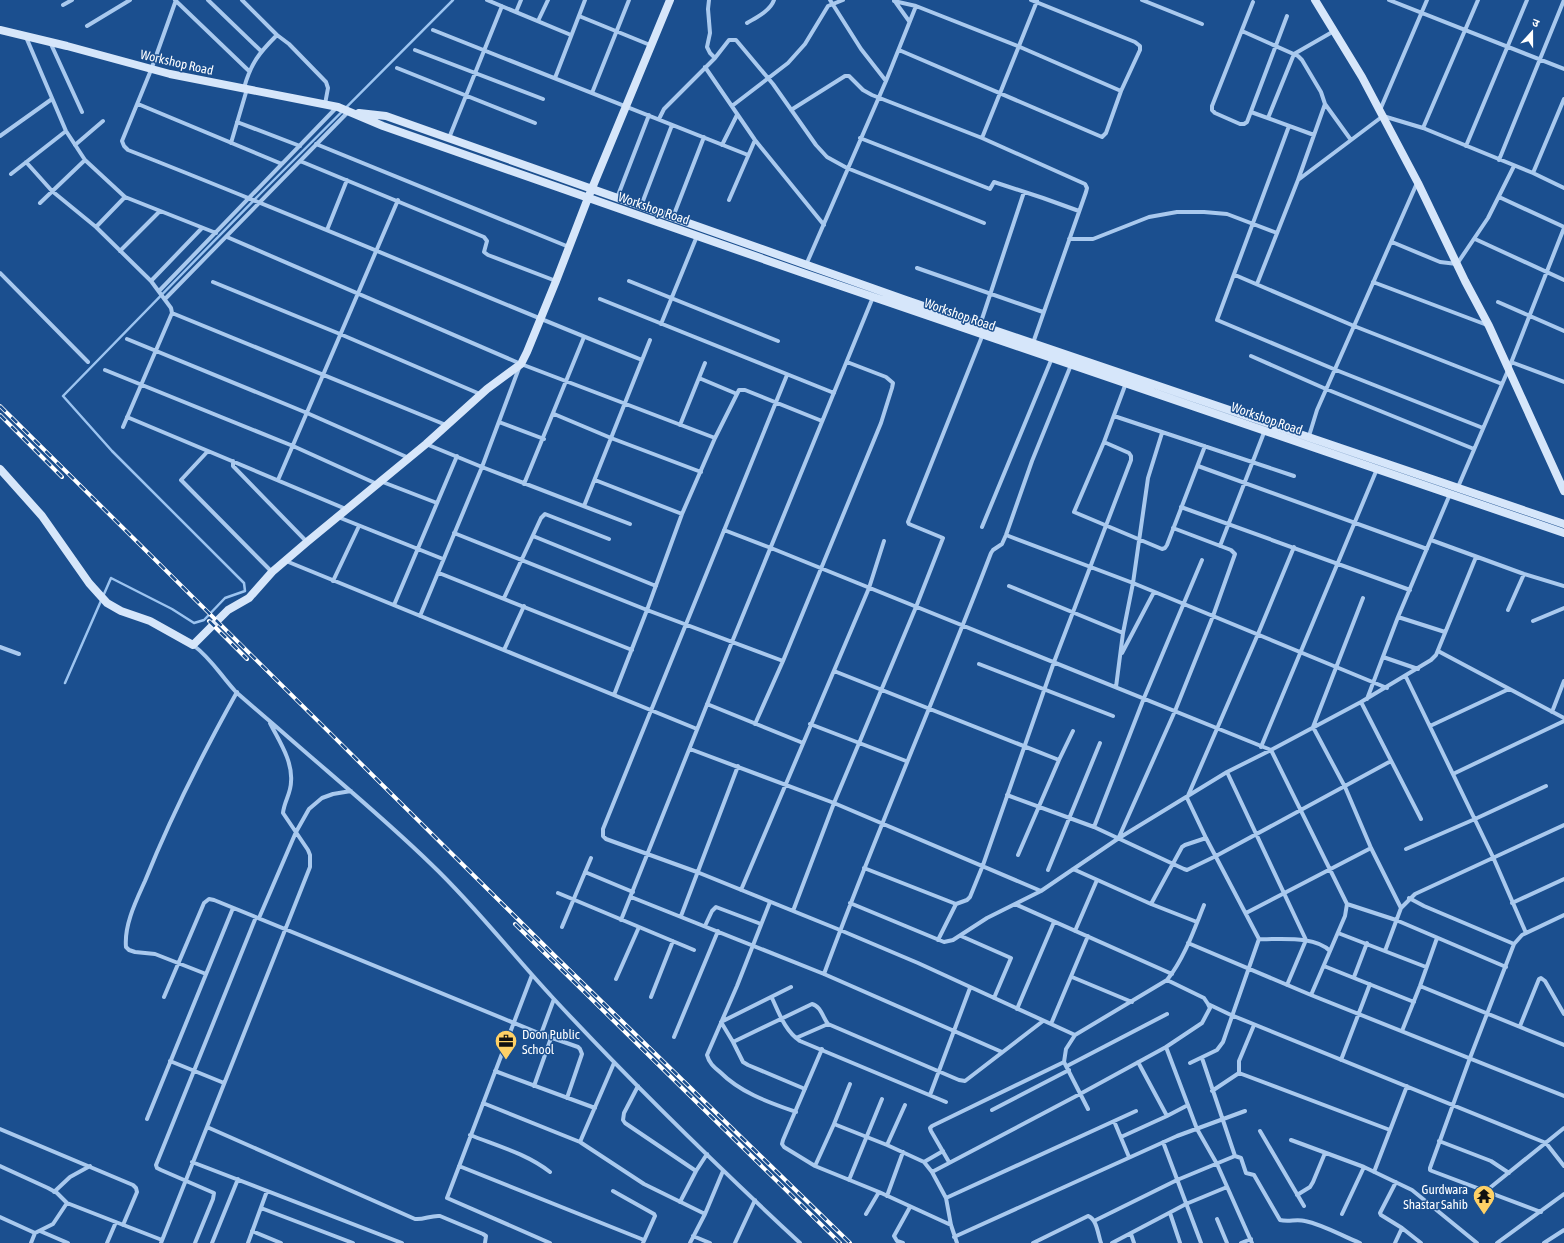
<svg xmlns="http://www.w3.org/2000/svg" width="1564" height="1243" font-family="'Asap Condensed','Noto Sans Devanagari',sans-serif">
<rect width="100%" height="100%" fill="#1b4f8f"/>
<g fill="none" stroke-linecap="round" stroke-linejoin="round">
<!-- stream -->
<path stroke="#9cc4f0" stroke-width="2.5" d="M 65,683 L 111,578 L 172,609 L 194,623 L 204,620 L 225,598 L 245,591 L 244,583 L 112,451 L 63,396 L 260,194 L 453,0"/>
<!-- street -->
<path stroke="#a9c9ee" stroke-width="4" d="M 175,0 L 249,71
M 176,0 L 151,70 L 122,141 L 124,146 L 128,150 C 300,217 470,291 642,360
M 208,0 L 261,51
M 242,0 L 277,35
M 487,0 L 571,35
M 709,0 L 708,9 L 710,33 L 707,47 L 710,53 L 715,58
M 830,0 L 861,49 L 886,81
M 894,0 L 909,21
M 1142,0 L 1202,24
M 1389,0 L 1564,69
M 894,1 L 916,6 L 1020,47 L 1121,91
M 1253,2 L 1212,106 L 1212,110 L 1215,113 L 1240,124 L 1244,124 L 1247,122 L 1287,16
M 63,5 L 72,0
M 516,12 L 521,0
M 579,16 L 650,45
M 538,21 L 548,0
M 747,23 C 757,17 770,11 774,0
M 87,26 L 130,0
M 433,30 L 748,155
M 1242,31 L 1298,56 L 1302,60 L 1321,92 L 1325,104 L 1298,180 L 1257,284
M 26,37 L 66,131 L 85,160 L 125,197
M 50,42 L 82,112
M 415,50 L 543,99
M 899,50 L 1102,137 L 1106,133 L 1121,91 L 1140,50 L 1140,46 L 1135,42 L 1031,0
M 705,67 L 755,140 L 824,225
M 397,68 L 535,123
M 555,78 L 585,0
M 244,88 C 251,63 259,53 277,35 L 289,44 L 326,82 L 328,88 L 325,104
M 592,93 L 629,0
M 138,104 L 282,164
M 1325,104 L 1351,140
M 732,106 L 788,63 L 805,44 L 828,6 L 843,0
M 791,110 L 845,76 L 849,76 L 863,90 L 872,95 L 982,138 L 1085,184 L 1087,188 L 1086,192 L 1033,343
M 1380,110 L 1427,0
M 1251,112 L 1314,135
M 1268,118 L 1294,54 L 1334,31
M 659,119 L 664,109 L 715,58 L 729,40 L 736,40 L 773,84 L 816,145 L 827,157 L 847,168 L 984,223
M 237,122 L 300,146
M 1289,126 L 1217,320 L 1336,370 L 1483,428
M 1423,128 L 1478,0
M 0,136 L 52,99
M 449,138 L 502,6
M 860,138 L 990,189 L 994,182 L 1043,198 L 1079,211
M 982,138 L 1037,1
M 231,143 L 247,89
M 316,144 L 569,247
M 75,145 L 103,121
M 722,145 L 737,115
M 1466,146 L 1527,0
M 1499,160 L 1564,0
M 300,161 L 484,237 L 487,241 L 484,252 L 488,255 L 556,281
M 26,162 L 52,191 L 96,227 L 151,281 L 171,308 L 172,313 L 123,427
M 1533,173 L 1564,99
M 11,174 L 66,131
M 1298,180 L 1383,116 L 1423,128 L 1533,173 L 1564,188
M 1499,197 L 1564,227
M 617,198 L 649,115
M 729,200 L 755,140
M 40,203 L 85,160
M 641,206 L 672,125
M 673,217 L 704,137
M 96,227 L 125,197 L 216,233
M 327,230 L 347,180
M 227,237 L 521,364 L 715,438
M 1069,239 L 1093,239 L 1149,217 L 1177,212 L 1204,212 L 1227,214 L 1277,233
M 1475,239 L 1564,280
M 1392,242 L 1440,262 L 1457,264 L 1488,218 L 1514,166
M 120,251 L 160,211
M 806,265 L 886,81 L 916,6
M 917,268 L 1043,312
M 0,273 L 88,362
M 1235,275 L 1354,326 L 1502,384
M 151,281 L 202,228
M 629,281 L 778,341
M 213,282 L 340,334 L 480,394
M 1373,282 L 1487,325
M 159,291 L 337,107
M 165,299 L 349,111
M 600,299 L 834,393
M 1498,302 L 1564,331
M 172,313 L 446,425
M 661,324 L 697,236
M 980,325 L 1024,192
M 127,339 L 307,413 L 409,458
M 1251,356 L 1326,389 L 1474,449
M 1511,362 L 1564,382
M 105,370 L 293,446 L 377,484
M 787,375 L 603,829 L 603,836 L 606,839 L 697,872 L 840,930 L 918,963 L 1075,1035
M 699,378 L 737,394
M 554,414 L 611,438 L 701,472
M 1114,416 L 1294,476
M 127,417 L 346,509
M 499,422 L 544,439
M 680,425 L 705,363
M 1309,436 L 1317,410 L 1417,183
M 1104,442 L 1074,512 L 1162,549 L 1165,548 L 1167,545 L 1205,446
M 426,444 L 482,467 L 630,524
M 208,451 L 181,480 L 272,572
M 233,461 L 233,466 L 307,542
M 1198,466 L 1427,549
M 278,480 L 398,200
M 595,480 L 682,514
M 380,481 L 437,503
M 524,484 L 584,337
M 1458,487 L 1509,368 L 1564,228
M 584,506 L 650,340
M 1181,507 L 1410,590
M 338,517 L 443,559
M 982,527 L 1052,358
M 724,530 L 771,548 L 1271,750 L 1347,904
M 454,533 L 647,610 L 783,661
M 1006,535 L 1133,583 L 1387,688
M 533,536 L 656,586
M 1431,540 L 1524,574 L 1564,586
M 1220,546 L 1265,430
M 286,561 L 697,729
M 439,573 L 632,650
M 333,581 L 359,526
M 1009,586 L 1123,633
M 504,598 L 541,518 L 545,514 L 609,539
M 1363,598 L 1313,727 L 1345,787 L 1371,848 L 1401,908
M 394,605 L 457,456
M 1508,610 L 1524,574
M 420,616 L 482,467 L 519,368
M 1398,617 L 1445,632
M 1533,621 L 1564,608
M 193,645 C 212,659 220,675 236,692 C 253,707 271,722 288,737 C 336,779 386,820 432,865 C 476,907 512,954 553,998 C 632,1083 715,1164 800,1243
M 0,647 L 19,654
M 504,650 L 524,606
M 1438,651 L 1564,718
M 1122,653 L 1154,592
M 1383,657 L 1418,669
M 979,664 L 1113,716
M 834,671 L 1059,760
M 1406,677 L 1493,857 L 1526,933
M 1116,687 L 1123,633 L 1133,583 L 1148,478 L 1162,433
M 614,695 L 647,610 L 682,514 L 715,438 L 739,390 L 745,390 L 822,421
M 1367,699 L 1398,617 L 1450,494
M 1361,702 L 1421,819
M 707,704 L 803,743
M 1552,712 L 1564,681
M 755,724 L 783,661 L 881,423 L 892,388 L 893,383 L 886,377 L 847,362
M 810,724 L 906,761
M 1430,726 L 1509,689
M 1261,747 L 1377,469
M 690,749 L 834,803 L 1041,891
M 1227,772 L 1306,940 L 1287,985
M 1453,774 L 1564,721
M 1007,795 L 1094,827 L 1184,869 L 1187,870 L 1216,856 L 1391,761
M 1094,827 L 1144,698 L 1202,560
M 1119,837 L 1175,711 L 1213,616 L 1235,554 L 1231,550 L 1173,528
M 1406,849 L 1475,819 L 1546,786
M 1018,855 L 1059,760 L 1073,731
M 864,868 L 956,904
M 1073,869 L 1151,904 L 1197,922
M 1048,870 L 1100,743
M 585,872 L 633,892
M 741,890 L 869,588 L 884,541
M 558,893 L 694,950
M 631,897 L 824,974 L 1002,1052
M 1409,898 L 1424,906 L 1514,944
M 770,902 L 737,986 L 707,1055 C 709,1063 714,1067 720,1072 C 741,1093 768,1102 796,1112
M 850,903 L 944,942 L 953,940 L 987,918 L 1041,891 L 1119,838 L 1227,772 L 1271,750 L 1361,702 L 1431,660 L 1436,655 L 1476,557
M 1512,903 L 1564,879
M 1015,904 L 1172,974
M 1151,904 L 1182,847 L 1185,845 L 1206,838
M 793,911 L 834,803 L 916,607 L 943,538 L 909,524 L 908,522 L 983,334
M 1246,913 L 1371,848
M 681,916 L 738,766
M 259,918 L 296,832 L 309,809 L 322,798 L 333,794 L 351,791
M 621,920 L 732,642 L 873,297
M 705,926 L 712,911 L 716,907 L 761,924
M 562,927 L 591,858
M 1075,931 L 1097,880
M 1338,933 L 1426,967
M 961,936 L 1011,958 L 994,998
M 1259,939 C 1280,940 1314,935 1330,951 L 1311,995
M 938,940 L 956,904 L 967,900 L 970,897 L 983,865 L 1054,662 L 1131,460 L 1131,456 L 1129,453 L 1104,442 L 1126,383
M 1188,943 L 1311,995 L 1564,1096
M 1330,951 L 1345,916 L 1347,904 L 1396,920 L 1506,967
M 1385,951 L 1401,908 L 1415,894 L 1564,825
M 1324,966 L 1414,1002
M 206,974 L 155,954 L 135,952 L 129,950 L 126,947 C 124,925 136,901 145,881 C 171,816 203,753 237,692
M 824,974 C 876,832 937,694 991,553 L 993,550 L 1002,544 L 1006,535 L 1032,461 L 1071,365
M 532,975 L 447,1198 L 550,1243
M 1072,977 L 1132,1002
M 1354,977 L 1367,943
M 616,979 L 639,927
M 1167,980 L 1204,998 L 1208,1004 L 1231,1015 L 1546,1143 L 1564,1166
M 1420,986 L 1564,1045
M 791,987 L 721,1022 L 733,1042 L 743,1062 L 748,1065 L 805,1089
M 164,997 L 204,903 L 209,899 L 214,900 L 541,1034 L 578,1047 L 580,1049 L 582,1054 L 567,1098
M 651,997 L 673,941
M 772,998 C 779,1013 785,1031 800,1041 L 946,1102
M 1017,1009 L 1054,922
M 1051,1024 L 1088,936
M 1254,1025 L 1239,1061 L 1239,1073 L 1390,1130
M 1520,1026 L 1539,979 L 1541,978 L 1545,981 L 1564,1014
M 1402,1031 L 1420,986 L 1437,938
M 541,1034 L 554,999
M 674,1037 L 718,931
M 796,1038 L 828,1024
M 733,1042 L 812,1004 C 821,1006 823,1018 828,1024 L 959,1080 L 965,1081 L 1043,1021
M 1166,1047 L 1197,1129 L 1217,1164 L 1252,1243
M 822,1049 L 783,1140 L 782,1144 L 784,1147 L 815,1166 L 879,1192 L 951,1225
M 1202,1058 L 1235,1156
M 1341,1060 L 1370,984
M 170,1061 L 224,1083
M 1138,1062 L 1167,1116
M 1190,1063 L 1217,1050 L 1223,1042 L 1259,939 L 1206,838 L 1187,798 L 1258,634 L 1294,547
M 1067,1066 L 1167,1014
M 495,1071 L 595,1108
M 534,1086 L 551,1038
M 638,1086 L 624,1113 L 623,1120 L 625,1123 L 696,1171 L 680,1202
M 1212,1091 L 1239,1073
M 930,1095 L 970,988
M 483,1103 L 580,1142 L 644,1184 L 705,1214
M 1088,1109 L 1064,1062 L 1066,1049 L 1075,1035 L 1167,980 C 1184,959 1194,930 1204,905
M 992,1110 L 1069,1070
M 147,1119 L 233,908
M 1114,1121 L 1129,1157
M 834,1124 L 887,1145 L 924,1162 L 932,1172 L 946,1198 L 951,1225 L 957,1243
M 207,1127 L 415,1219 C 424,1220 431,1215 440,1216 L 483,1234 L 486,1236 L 485,1243
M 0,1129 L 133,1185 L 136,1188 L 137,1192 L 123,1225
M 1260,1131 L 1304,1206
M 470,1135 C 498,1146 527,1154 550,1172
M 1121,1137 L 1167,1116 L 1188,1105
M 1291,1140 L 1364,1167 L 1412,1190 L 1477,1243
M 1439,1141 L 1491,1161 L 1509,1173
M 580,1142 L 614,1063
M 1163,1142 L 1201,1243
M 887,1145 L 905,1105
M 192,1162 L 402,1243
M 924,1162 L 943,1151
M 949,1162 L 931,1131 L 930,1128 L 932,1126 L 1064,1062
M 0,1166 L 48,1188 L 57,1193 L 67,1203 L 162,1240
M 459,1166 L 644,1240
M 815,1166 L 834,1124 L 850,1084
M 696,1171 L 707,1154
M 932,1172 L 1080,1094 L 1166,1047 L 1202,1023 L 1210,1008 L 1208,1004
M 1374,1172 L 1407,1086
M 849,1180 L 882,1099
M 1396,1182 L 1380,1213 L 1381,1215 L 1402,1228 L 1421,1243
M 613,1191 L 654,1214 L 655,1216 L 643,1243
M 1486,1191 L 1564,1128
M 54,1192 L 70,1177 L 90,1166
M 1297,1195 L 1310,1187 L 1313,1182 L 1325,1153
M 887,1196 L 903,1152
M 946,1198 L 1136,1111
M 261,1208 L 353,1243
M 1541,1212 L 1432,1171 L 1430,1170 L 1430,1168 L 1470,1058 L 1514,944 L 1522,935 L 1564,915
M 1170,1213 L 1180,1243
M 866,1214 L 879,1192
M 1342,1214 L 1364,1167
M 0,1217 L 35,1233
M 1217,1219 L 1227,1243
M 1094,1221 L 1177,1180 L 1235,1156 L 1241,1158 L 1246,1173 L 1254,1175 L 1280,1220 C 1288,1222 1297,1219 1305,1221 C 1324,1225 1342,1236 1360,1243
M 40,1231 L 68,1243
M 252,1231 L 281,1243
M 1131,1234 L 1134,1243
M 693,1236 L 710,1243
M 954,1237 L 1177,1136 L 1245,1111
M 31,1243 L 35,1233 L 53,1224 L 67,1203
M 107,1243 L 116,1222
M 161,1243 L 310,867 L 310,855 L 308,850 L 283,813 C 284,802 291,793 291,782 C 293,761 279,741 270,723
M 195,1243 L 213,1199 L 214,1193 L 161,1170 L 157,1168 L 156,1165 L 256,917
M 212,1243 L 238,1179
M 248,1243 L 267,1191
M 690,1243 L 705,1214 L 723,1171
M 735,1243 L 755,1200
M 903,1243 L 897,1241 L 894,1236 L 910,1207
M 1033,1243 L 1088,1216 C 1097,1219 1098,1235 1101,1243
M 1112,1243 L 1186,1204 L 1227,1187
M 1241,1243 L 1251,1239
M 1395,1243 L 1402,1228
M 1497,1243 L 1564,1194
M 1544,1243 L 1564,1230"/>
<!-- secondary -->
<path stroke="#d6e6fa" stroke-width="8" d="M 1315,0 L 1362,77 L 1418,183 L 1465,281 L 1489,326 L 1564,491
M 0,30 L 67,46 L 170,74 L 338,107 L 383,126 L 803,273 L 1564,533
M 359,113 L 386,116 L 906,300 L 1564,524
M 0,469 L 42,516 L 89,583 L 107,603 L 121,611 L 150,621 L 193,645 L 228,610 L 249,598 L 272,572 L 307,542 L 426,444 L 487,389 L 521,364 L 527,352 L 556,281 L 588,198 L 670,0"/>
<!-- rail casing -->
<g stroke="#fff" stroke-width="4">
<path id="rail" d="M 0,406 L 556,957 L 850,1243
M 0,415 L 62,477
M 209,621 L 247,659
M 515,924 L 840,1243"/>
</g>
<!-- rail -->
<use href="#rail" stroke="#1b4f8f" stroke-width="2.5" stroke-dasharray="8" stroke-linecap="butt"/>
</g>
<!-- icons -->
<defs>
<g id="office-pin" transform="scale(1.15)"><path d="M0 17L-7.5 6A9.5 9.5 0 1 1 7.5 6Z" fill="#ffd166" stroke="#1b4f8f"/><path d="M-6-3h4V-5.5h4V-3h4V5H-6ZM-1-4.5V-3h2v-1.5ZM-6 0V1H6V0Z" fill="#111"/></g>
<g id="temple-pin" transform="scale(1.15)"><path d="M0 17L-7.5 6A9.5 9.5 0 1 1 7.5 6Z" fill="#ffd166" stroke="#1b4f8f"/><path d="M0-6L5-2H3V0L6.5 2.5H4V6H1.5V3h-3V6H-4V2.5H-6.5L-3 0V-2H-5Z" fill="#111"/></g>
</defs>
<g fill-rule="evenodd">
<use href="#office-pin" x="506" y="1041"/>
<use href="#temple-pin" x="1484" y="1196"/>
</g>
<g text-anchor="middle" stroke-width="3" stroke-linejoin="round" paint-order="stroke">
<!-- street labels -->
<g font-size="13" fill="#fff" stroke="#1b4f8f">
<text transform="translate(177 62) rotate(13)" y="5">Workshop Road</text>
<text transform="translate(654 208) rotate(19)" y="5">Workshop Road</text>
<text transform="translate(960 314) rotate(19)" y="5">Workshop Road</text>
<text transform="translate(1267 418) rotate(19)" y="5">Workshop Road</text>
</g>
<!-- poi labels -->
<g font-size="13" fill="#fff" stroke="#1b4f8f" text-anchor="start">
<text x="522" y="1039">Doon Public<tspan x="522" dy="15">School</tspan></text>
<text x="1468" y="1194" text-anchor="end">Gurdwara<tspan x="1468" dy="15">Shastar Sahib</tspan></text>
</g>
</g>
<!-- north arrow -->
<g transform="translate(1532 32) rotate(21)" stroke="#1b4f8f" stroke-width="3" paint-order="stroke">
<path d="M0-3L7 15L0 10L-7 15Z" fill="#ffffff"/>
<text y="-6" font-size="11" font-weight="bold" text-anchor="middle" fill="#ffffff">उ</text>
</g>
</svg>
